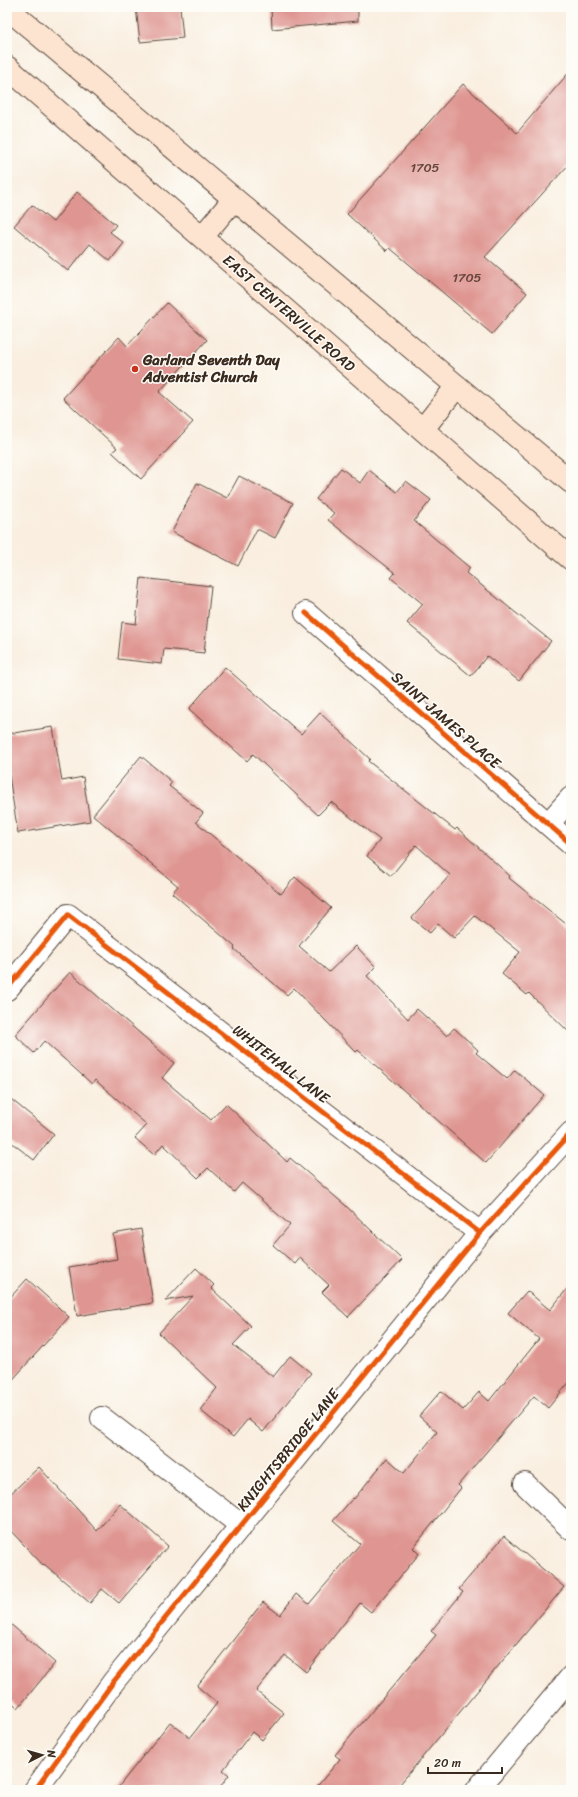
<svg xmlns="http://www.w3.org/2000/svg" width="578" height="1797" font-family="Sriracha,sans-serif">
<rect width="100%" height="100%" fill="#fdfcf7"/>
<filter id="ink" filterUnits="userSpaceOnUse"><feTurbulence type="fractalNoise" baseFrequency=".025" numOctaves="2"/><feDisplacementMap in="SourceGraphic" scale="8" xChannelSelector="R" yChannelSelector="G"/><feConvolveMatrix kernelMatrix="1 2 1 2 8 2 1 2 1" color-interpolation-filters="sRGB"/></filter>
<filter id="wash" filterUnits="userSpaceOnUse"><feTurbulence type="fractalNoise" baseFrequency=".012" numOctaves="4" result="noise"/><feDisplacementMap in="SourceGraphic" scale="16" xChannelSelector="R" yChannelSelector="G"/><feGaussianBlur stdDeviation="0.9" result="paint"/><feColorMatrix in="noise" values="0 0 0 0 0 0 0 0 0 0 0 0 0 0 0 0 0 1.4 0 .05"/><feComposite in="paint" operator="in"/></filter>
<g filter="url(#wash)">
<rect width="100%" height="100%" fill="#f9eedf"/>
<g id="blocks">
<!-- building -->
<path fill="#df9692" d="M 136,7 L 180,7 L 183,38 L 140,42 Z
M 271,7 L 358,7 L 358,21 L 272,29 Z
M 571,70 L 571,162 L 485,257 L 527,293 L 492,334 L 390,248 L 387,251 L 347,214 L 463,84 L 517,133 Z
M 77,192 L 116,225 L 110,232 L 124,243 L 110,261 L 90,244 L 68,271 L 14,226 L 32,205 L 53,222 Z
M 167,303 L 207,340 L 159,392 L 193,422 L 141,479 L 112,452 L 117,448 L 63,398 L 119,337 L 127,346 Z
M 341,468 L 360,483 L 369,470 L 397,492 L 406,481 L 431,500 L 414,521 L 470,568 L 466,573 L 551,641 L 519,681 L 487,656 L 471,676 L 407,623 L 423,604 L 391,578 L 395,573 L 328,520 L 334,513 L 316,499 Z
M 239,476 L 293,503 L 275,538 L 257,529 L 238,566 L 172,532 L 197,483 L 227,498 Z
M 141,578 L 211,586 L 204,653 L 164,649 L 162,664 L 118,659 L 122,622 L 136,624 Z
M 225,667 L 301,734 L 320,713 L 370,759 L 368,761 L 455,830 L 457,828 L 510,876 L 509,878 L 571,928 L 571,1034 L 529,993 L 527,995 L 502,974 L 520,952 L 475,916 L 454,938 L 438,924 L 430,933 L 412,918 L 450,875 L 416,845 L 391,876 L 367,856 L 380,840 L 331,802 L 318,815 L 253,754 L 247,761 L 189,709 Z
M 53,727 L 62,781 L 83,777 L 90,821 L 18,833 L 7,763 L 7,734 Z
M 141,756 L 172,782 L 169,786 L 203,813 L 196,822 L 281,894 L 295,877 L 331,908 L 299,946 L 329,972 L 356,946 L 376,967 L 367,976 L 408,1019 L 417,1009 L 447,1036 L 454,1028 L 478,1050 L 476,1053 L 507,1079 L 515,1070 L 544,1095 L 486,1163 L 358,1050 L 356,1052 L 294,988 L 287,995 L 234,949 L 235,947 L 172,893 L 178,886 L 93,815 Z
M 70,972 L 174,1063 L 162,1078 L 211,1120 L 226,1104 L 287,1162 L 290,1158 L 345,1205 L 402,1260 L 348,1317 L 322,1292 L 329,1285 L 300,1258 L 295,1264 L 273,1245 L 290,1225 L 242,1183 L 234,1192 L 208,1168 L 198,1178 L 163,1144 L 154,1155 L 135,1138 L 147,1125 L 95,1080 L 92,1084 L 44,1041 L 34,1053 L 15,1035 Z
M 7,1096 L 54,1134 L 34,1160 L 7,1139 Z
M 141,1229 L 153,1303 L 77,1316 L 69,1267 L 117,1259 L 113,1234 Z
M 196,1268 L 214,1285 L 211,1288 L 251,1326 L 233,1345 L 273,1377 L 290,1356 L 311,1373 L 263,1432 L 248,1419 L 233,1437 L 200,1410 L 217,1388 L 159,1333 L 193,1296 L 165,1301 Z
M 27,1279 L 69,1317 L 7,1386 L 7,1301 Z
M 571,1284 L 571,1380 L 548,1408 L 534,1396 L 458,1485 L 461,1488 L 413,1548 L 419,1554 L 371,1612 L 360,1603 L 306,1672 L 285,1655 L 256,1691 L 284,1713 L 262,1740 L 252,1732 L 223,1770 L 229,1775 L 218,1790 L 116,1790 L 170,1722 L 190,1738 L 217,1703 L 197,1686 L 263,1602 L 280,1615 L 296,1594 L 309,1604 L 360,1544 L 333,1521 L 353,1498 L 354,1499 L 387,1458 L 404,1473 L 437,1432 L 419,1416 L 441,1391 L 463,1410 L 479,1392 L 489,1401 L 539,1339 L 508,1313 L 527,1291 L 550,1310 Z
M 39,1467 L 97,1531 L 120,1504 L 168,1546 L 119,1603 L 102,1589 L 90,1603 L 44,1564 L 43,1565 L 7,1527 L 7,1497 Z
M 504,1536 L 564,1587 L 395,1790 L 314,1790 L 340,1759 L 335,1755 L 436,1635 L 431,1631 L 463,1592 L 459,1589 Z
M 7,1621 L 55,1663 L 18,1708 L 7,1698 Z"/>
</g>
</g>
<g filter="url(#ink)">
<use href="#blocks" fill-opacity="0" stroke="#58473b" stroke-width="1"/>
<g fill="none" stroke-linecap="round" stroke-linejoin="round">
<!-- street casing -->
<g stroke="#58473b" stroke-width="24">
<path id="street" d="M 306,613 L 571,844
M 548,824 L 571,798
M 7,989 L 68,915 L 480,1233
M 102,1418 L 242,1526
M 525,1484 L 571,1529
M 35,1790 L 114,1681 L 480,1233 L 571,1133
M 477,1790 L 571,1677"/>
</g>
<!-- secondary casing -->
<g stroke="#58473b" stroke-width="24">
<path id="secondary" d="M 7,8 L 571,482
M 7,67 L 571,559
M 202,237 L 234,199
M 423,429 L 457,386"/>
</g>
<!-- street -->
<use href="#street" stroke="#fff" stroke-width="22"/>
<!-- secondary -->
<use href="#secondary" stroke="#fde4d1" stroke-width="22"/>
<!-- cycleway casing -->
<g stroke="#fdfcf7" stroke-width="8">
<path id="cycleway" d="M 306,613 L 571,844
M 7,989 L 68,915 L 480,1233
M 35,1790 L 114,1681 L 480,1233 L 571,1133"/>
</g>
<!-- cycleway -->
<use href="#cycleway" stroke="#e8590c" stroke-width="5"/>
</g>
</g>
<!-- markers -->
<circle fill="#c8321e" stroke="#fdfcf7" stroke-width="1.5" cx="135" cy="369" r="4"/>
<g text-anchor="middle" stroke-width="3" stroke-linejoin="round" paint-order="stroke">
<!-- number labels -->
<g font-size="13" fill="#64453b">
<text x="425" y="172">1705</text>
<text x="467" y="282">1705</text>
</g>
<!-- street labels -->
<g font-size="15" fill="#3b2a1e" stroke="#fdfcf7">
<text transform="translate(289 313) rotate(41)" y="5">EAST CENTERVILLE ROAD</text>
<text transform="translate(446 720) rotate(41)" y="5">SAINT JAMES PLACE</text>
<text transform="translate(281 1064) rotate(38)" y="5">WHITEHALL LANE</text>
<text transform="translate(288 1450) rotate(-51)" y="5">KNIGHTSBRIDGE LANE</text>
</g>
<!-- poi labels -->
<g font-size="15" font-weight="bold" fill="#3b2a1e" stroke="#fdfcf7" text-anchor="start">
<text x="143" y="365">Garland Seventh Day<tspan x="143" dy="17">Adventist Church</tspan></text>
</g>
</g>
<!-- margin -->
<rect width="578" height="1797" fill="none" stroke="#fdfcf7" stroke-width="24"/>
<!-- north arrow -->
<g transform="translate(42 1755) rotate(84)" stroke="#fdfcf7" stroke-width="3" paint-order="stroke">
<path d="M0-3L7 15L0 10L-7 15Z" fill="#3b2a1e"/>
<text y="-6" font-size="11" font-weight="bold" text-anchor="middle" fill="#3b2a1e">N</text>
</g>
<!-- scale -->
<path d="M428 1767v6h74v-6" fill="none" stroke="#3b2a1e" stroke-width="2"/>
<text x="434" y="1767" font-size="12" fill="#3b2a1e" stroke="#fdfcf7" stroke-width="3" paint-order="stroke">20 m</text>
</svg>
